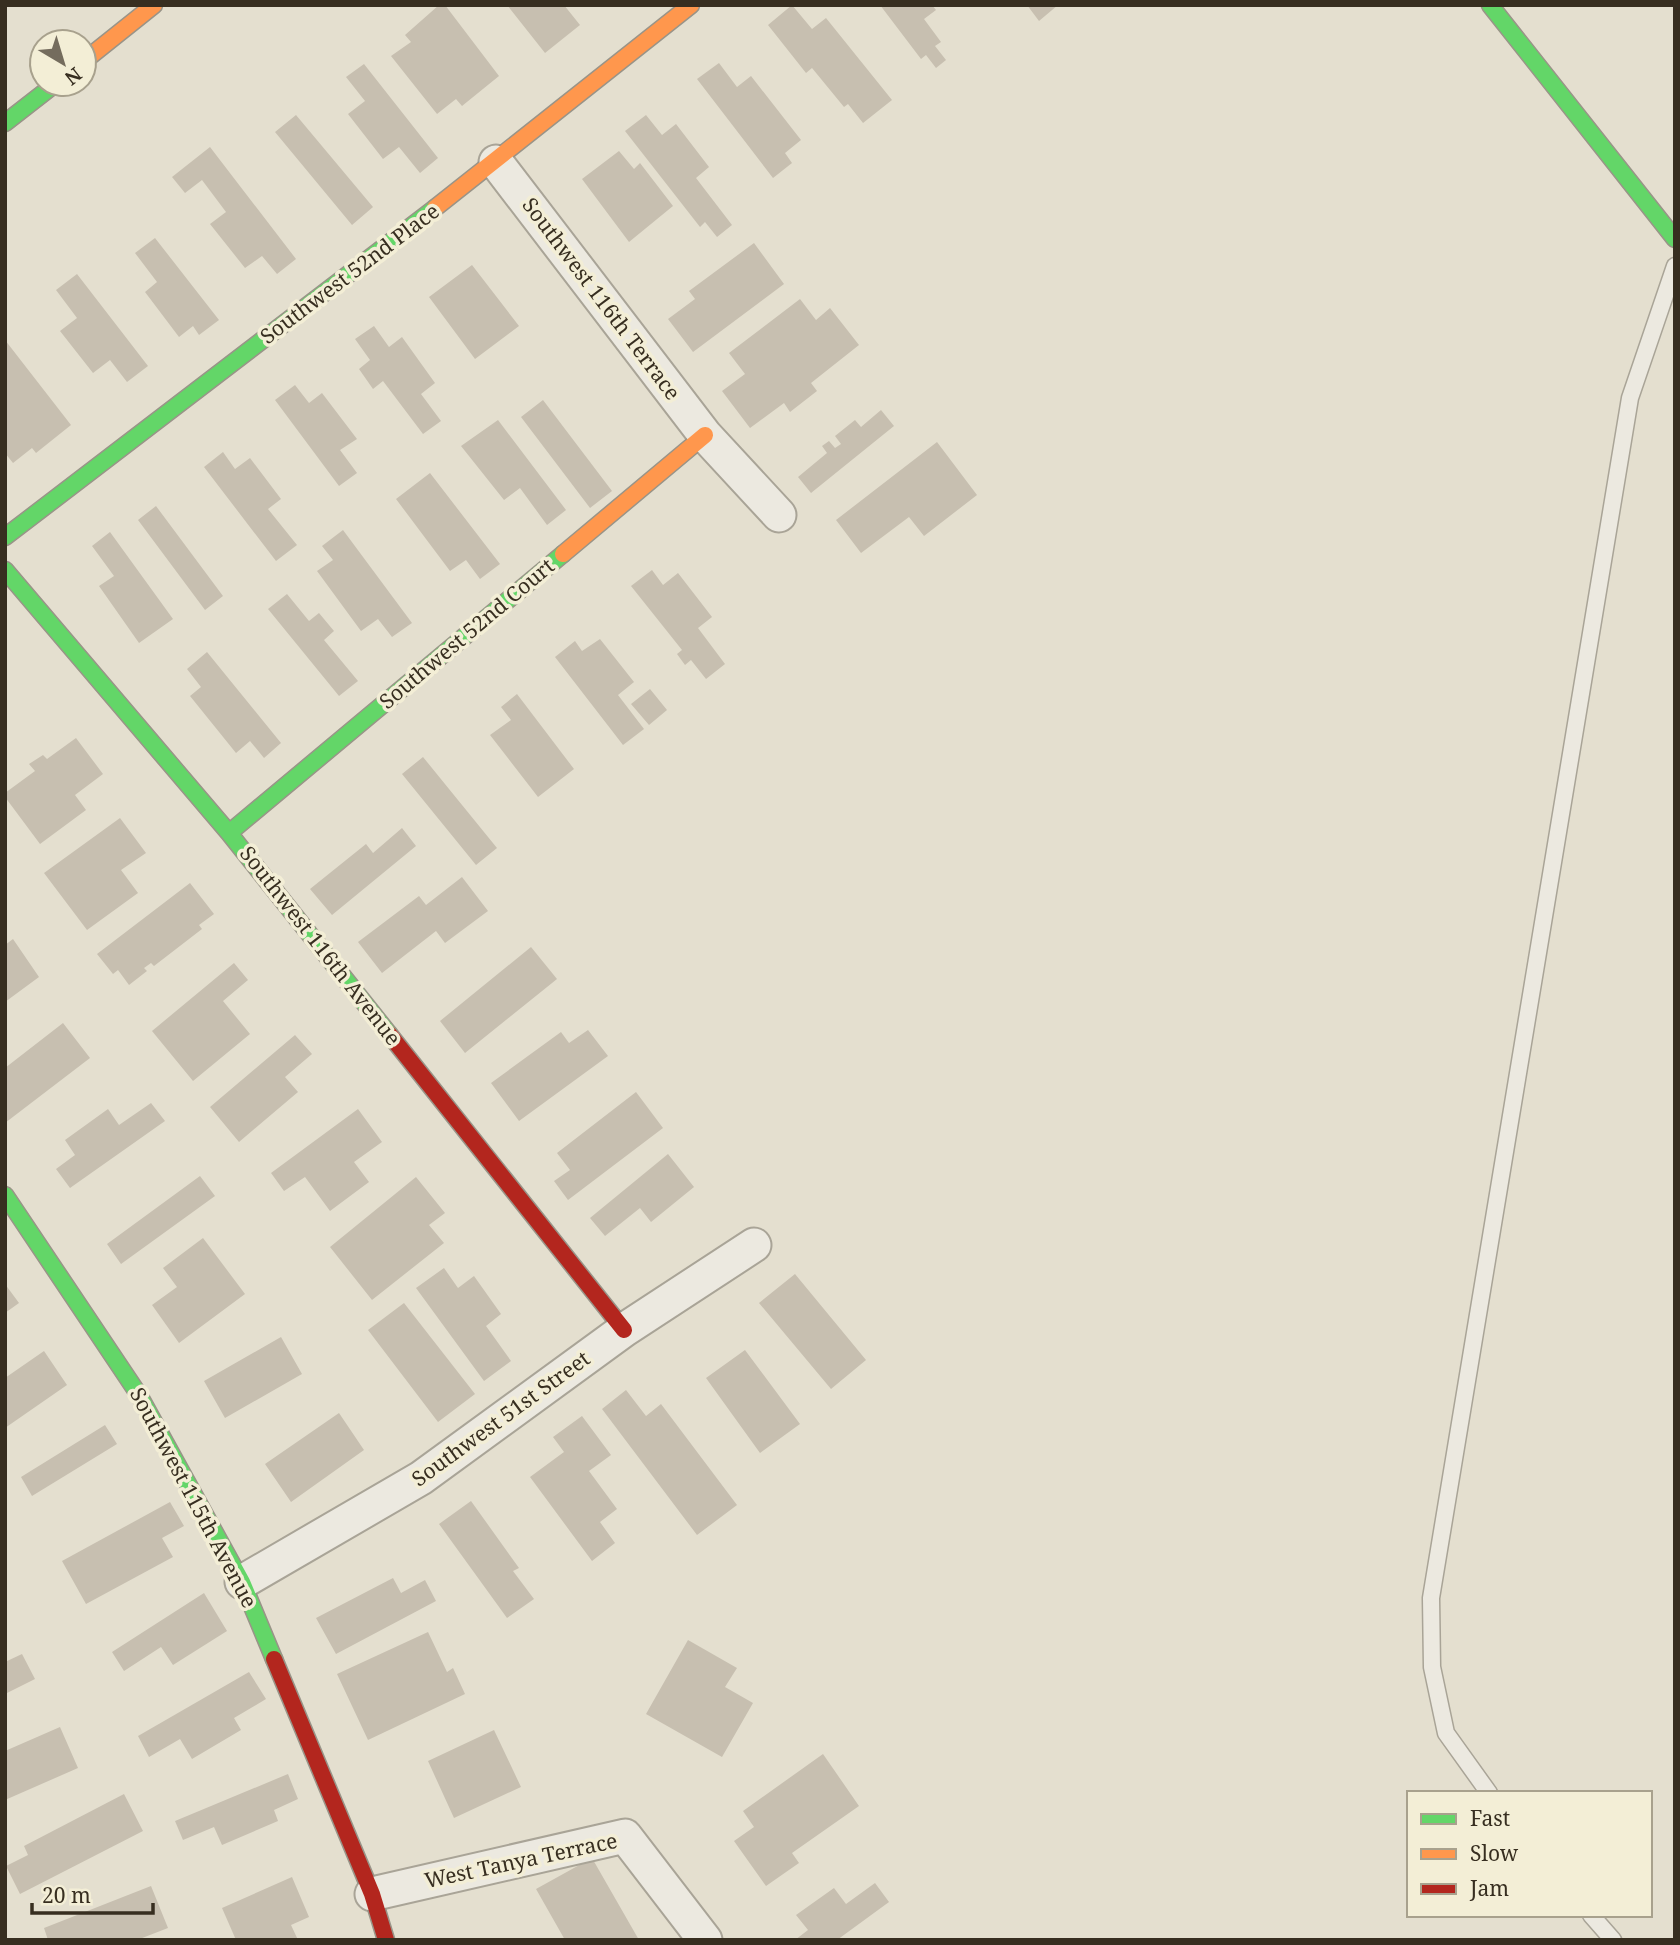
<svg xmlns="http://www.w3.org/2000/svg" width="1680" height="1945" font-family="'Noto Serif',serif">
<rect width="100%" height="100%" fill="#e4dfcf"/>
<!-- building -->
<path fill="#c7bfb0" d="M 439,5 L 445,5 L 499,76 L 462,106 L 456,99 L 437,114 L 391,56 L 411,42 L 405,35 Z
M 507,5 L 564,5 L 580,25 L 545,53 Z
M 792,5 L 812,29 L 826,18 L 892,100 L 863,123 L 848,104 L 844,107 L 812,68 L 806,73 L 768,25 Z
M 880,5 L 932,5 L 936,10 L 924,19 L 941,42 L 935,46 L 946,60 L 936,68 L 926,55 L 921,59 Z
M 1027,5 L 1058,5 L 1039,21 Z
M 719,63 L 737,87 L 751,76 L 801,140 L 785,153 L 792,163 L 773,178 L 697,79 Z
M 364,64 L 438,158 L 420,173 L 399,147 L 383,159 L 348,114 L 365,101 L 346,77 Z
M 296,115 L 373,207 L 352,225 L 275,132 Z
M 646,115 L 662,135 L 676,124 L 709,167 L 696,178 L 732,225 L 717,237 L 705,222 L 700,227 L 625,131 Z
M 210,147 L 296,259 L 277,274 L 262,256 L 245,268 L 210,224 L 226,212 L 202,180 L 185,193 L 172,177 Z
M 619,151 L 634,169 L 640,163 L 673,206 L 629,242 L 582,179 Z
M 155,238 L 219,320 L 199,335 L 193,326 L 179,337 L 145,292 L 157,282 L 135,253 Z
M 754,243 L 784,284 L 693,352 L 668,319 L 695,299 L 689,291 Z
M 472,265 L 519,326 L 475,359 L 429,297 Z
M 77,274 L 148,366 L 127,382 L 110,360 L 93,373 L 60,331 L 77,318 L 56,290 Z
M 800,299 L 816,320 L 830,308 L 859,345 L 811,383 L 817,391 L 790,412 L 784,403 L 750,428 L 722,391 L 745,374 L 729,353 Z
M 374,326 L 389,347 L 402,337 L 435,383 L 421,394 L 441,421 L 423,434 L 383,381 L 373,389 L 359,369 L 370,360 L 355,339 Z
M 5,340 L 71,425 L 36,453 L 32,448 L 13,463 L 5,453 Z
M 295,385 L 309,403 L 322,393 L 357,439 L 340,450 L 357,473 L 339,486 L 275,400 Z
M 543,400 L 612,491 L 590,508 L 521,417 Z
M 881,410 L 894,426 L 811,493 L 798,477 L 827,453 L 822,446 L 829,441 L 835,448 L 841,444 L 835,436 L 855,420 L 861,427 Z
M 498,420 L 566,510 L 547,525 L 520,488 L 504,500 L 461,446 Z
M 937,442 L 977,495 L 924,536 L 909,517 L 861,553 L 836,520 Z
M 223,452 L 235,469 L 250,458 L 281,499 L 268,509 L 297,545 L 276,561 L 204,467 Z
M 430,473 L 500,564 L 480,579 L 466,560 L 450,571 L 396,499 Z
M 156,506 L 223,596 L 205,610 L 138,520 Z
M 343,530 L 412,623 L 392,637 L 378,619 L 361,631 L 317,571 L 333,560 L 322,546 Z
M 110,532 L 173,619 L 139,643 L 99,586 L 114,576 L 92,546 Z
M 652,570 L 663,585 L 678,573 L 712,617 L 698,628 L 725,664 L 706,679 L 691,660 L 685,665 L 677,654 L 682,650 L 631,586 Z
M 287,594 L 309,621 L 319,613 L 334,631 L 324,640 L 358,681 L 339,696 L 268,609 Z
M 600,639 L 634,682 L 618,695 L 644,729 L 623,745 L 555,657 L 575,641 L 582,651 Z
M 207,652 L 281,743 L 264,758 L 250,741 L 236,753 L 190,696 L 201,687 L 187,669 Z
M 650,689 L 667,710 L 649,725 L 631,704 Z
M 517,694 L 574,769 L 538,797 L 490,735 L 511,720 L 501,707 Z
M 76,738 L 103,774 L 75,795 L 86,810 L 40,844 L 5,797 L 5,793 L 35,771 L 29,764 L 43,755 L 47,759 Z
M 423,757 L 497,848 L 476,865 L 402,774 Z
M 120,818 L 146,853 L 121,870 L 138,893 L 87,930 L 44,873 Z
M 402,828 L 416,846 L 332,915 L 310,889 L 366,844 L 373,853 Z
M 462,877 L 488,911 L 445,943 L 436,931 L 382,973 L 358,942 L 419,896 L 426,905 Z
M 190,883 L 214,914 L 199,925 L 202,929 L 154,966 L 151,963 L 144,968 L 147,971 L 129,985 L 118,970 L 113,974 L 97,954 Z
M 13,939 L 39,977 L 5,1002 L 5,945 Z
M 531,947 L 557,979 L 465,1053 L 440,1021 Z
M 234,963 L 248,980 L 223,1001 L 250,1034 L 193,1081 L 152,1031 Z
M 63,1023 L 90,1058 L 5,1123 L 5,1068 Z
M 588,1030 L 608,1056 L 519,1121 L 491,1083 L 561,1032 L 569,1043 Z
M 295,1035 L 312,1054 L 285,1077 L 298,1092 L 239,1142 L 210,1107 Z
M 636,1092 L 663,1128 L 568,1200 L 554,1181 L 570,1170 L 557,1153 Z
M 151,1103 L 165,1121 L 70,1188 L 56,1169 L 75,1155 L 65,1140 L 108,1109 L 119,1125 Z
M 358,1109 L 382,1142 L 354,1162 L 369,1182 L 330,1211 L 305,1177 L 284,1191 L 271,1173 Z
M 668,1154 L 694,1187 L 651,1222 L 640,1208 L 605,1236 L 590,1218 Z
M 200,1176 L 215,1196 L 121,1264 L 107,1244 Z
M 416,1177 L 445,1213 L 429,1225 L 444,1243 L 372,1300 L 330,1247 Z
M 203,1238 L 245,1294 L 179,1343 L 152,1305 L 177,1287 L 163,1268 Z
M 444,1268 L 458,1288 L 474,1276 L 501,1314 L 486,1326 L 511,1361 L 484,1381 L 416,1288 Z
M 795,1274 L 866,1360 L 831,1389 L 759,1303 Z
M 5,1284 L 19,1303 L 5,1313 Z
M 404,1303 L 475,1394 L 438,1422 L 368,1330 Z
M 281,1337 L 302,1374 L 225,1418 L 204,1381 Z
M 745,1350 L 800,1424 L 760,1453 L 706,1378 Z
M 44,1351 L 67,1385 L 5,1428 L 5,1378 Z
M 626,1390 L 646,1416 L 661,1404 L 737,1505 L 697,1535 L 602,1409 Z
M 339,1413 L 364,1450 L 291,1502 L 265,1464 Z
M 582,1416 L 611,1455 L 589,1471 L 617,1509 L 600,1522 L 615,1543 L 592,1561 L 530,1477 L 564,1452 L 553,1437 Z
M 105,1425 L 117,1444 L 32,1496 L 21,1477 Z
M 471,1501 L 519,1568 L 513,1571 L 534,1599 L 507,1618 L 439,1524 Z
M 170,1502 L 184,1526 L 162,1538 L 173,1557 L 86,1604 L 62,1561 Z
M 393,1578 L 401,1593 L 425,1580 L 436,1601 L 336,1654 L 316,1618 Z
M 204,1593 L 227,1631 L 173,1665 L 161,1647 L 124,1671 L 112,1652 Z
M 428,1632 L 447,1672 L 453,1668 L 465,1694 L 368,1740 L 337,1674 Z
M 688,1640 L 737,1668 L 725,1687 L 753,1703 L 722,1757 L 646,1714 Z
M 22,1654 L 35,1679 L 5,1694 L 5,1662 Z
M 249,1672 L 266,1699 L 234,1718 L 241,1730 L 192,1759 L 180,1739 L 149,1757 L 138,1736 Z
M 60,1727 L 78,1768 L 5,1800 L 5,1751 Z
M 494,1730 L 521,1787 L 454,1818 L 428,1761 Z
M 823,1754 L 859,1806 L 792,1853 L 799,1863 L 766,1886 L 734,1841 L 754,1827 L 743,1811 Z
M 288,1774 L 298,1799 L 274,1810 L 278,1821 L 222,1845 L 214,1827 L 183,1840 L 175,1821 Z
M 124,1794 L 143,1831 L 20,1894 L 6,1866 L 28,1855 L 24,1846 Z
M 592,1858 L 639,1940 L 565,1940 L 536,1889 Z
M 292,1877 L 309,1917 L 291,1925 L 298,1940 L 236,1940 L 222,1908 Z
M 875,1883 L 889,1902 L 837,1940 L 795,1940 L 808,1930 L 796,1915 L 834,1888 L 846,1904 Z
M 151,1886 L 168,1928 L 137,1940 L 48,1940 L 44,1928 Z"/>
<g fill="none" stroke-linecap="round" stroke-linejoin="round">
<!-- lane casing -->
<g stroke="#a9a497" stroke-width="19">
<path id="lane" d="M 1489,1793 L 1446,1733 L 1432,1667 L 1431,1598 L 1630,398 L 1675,266
M 1591,1915 L 1613,1940"/>
</g>
<!-- street casing -->
<g stroke="#a9a497" stroke-width="37">
<path id="street" d="M 496,162 L 705,435 L 779,515
M 242,1582 L 421,1478 L 624,1330 L 754,1245
M 372,1894 L 625,1836 L 705,1940"/>
</g>
<!-- fast casing -->
<g stroke="#999488" stroke-width="19">
<path id="fast" d="M 1490,5 L 1675,239
M 5,123 L 55,84
M 5,537 L 435,208
M 5,570 L 229,833 L 389,1034
M 229,833 L 563,554
M 5,1195 L 139,1395 L 242,1582 L 274,1659"/>
</g>
<!-- slow casing -->
<g stroke="#999488" stroke-width="19">
<path id="slow" d="M 84,61 L 154,5
M 435,208 L 691,5
M 563,554 L 705,435"/>
</g>
<!-- jam casing -->
<g stroke="#999488" stroke-width="19">
<path id="jam" d="M 389,1034 L 624,1330
M 274,1659 L 372,1894 L 386,1940"/>
</g>
<!-- lane -->
<use href="#lane" stroke="#ece9e0" stroke-width="16"/>
<!-- street -->
<use href="#street" stroke="#ece9e0" stroke-width="33"/>
<!-- fast -->
<use href="#fast" stroke="#63d668" stroke-width="16"/>
<!-- slow -->
<use href="#slow" stroke="#ff974d" stroke-width="16"/>
<!-- jam -->
<use href="#jam" stroke="#b3261e" stroke-width="16"/>
</g>
<g text-anchor="middle" stroke-width="7" stroke-linejoin="round" paint-order="stroke">
<!-- street labels -->
<g font-size="21" fill="#372e20" stroke="#f3eed6">
<text transform="translate(350 274) rotate(-37)" y="7">Southwest 52nd Place</text>
<text transform="translate(601 299) rotate(53)" y="7">Southwest 116th Terrace</text>
<text transform="translate(467 634) rotate(-40)" y="7">Southwest 52nd Court</text>
<text transform="translate(320 946) rotate(52)" y="7">Southwest 116th Avenue</text>
<text transform="translate(501 1419) rotate(-36)" y="7">Southwest 51st Street</text>
<text transform="translate(193 1498) rotate(62)" y="7">Southwest 115th Avenue</text>
<text transform="translate(521 1861) rotate(-12)" y="7">West Tanya Terrace</text>
</g>
</g>
<!-- border -->
<rect width="1680" height="1945" fill="none" stroke="#372e20" stroke-width="14"/>
<!-- legend -->
<rect x="1407" y="1791" width="245" height="126" fill="#f3eed6" stroke="#a8a18d" stroke-width="2"/>
<rect x="1421" y="1814" width="35" height="10" fill="#63d668" stroke="#a8a18d" stroke-width="2"/>
<text x="1470" y="1826" font-size="21" fill="#372e20">Fast</text>
<rect x="1421" y="1849" width="35" height="10" fill="#ff974d" stroke="#a8a18d" stroke-width="2"/>
<text x="1470" y="1861" font-size="21" fill="#372e20">Slow</text>
<rect x="1421" y="1884" width="35" height="10" fill="#b3261e" stroke="#a8a18d" stroke-width="2"/>
<text x="1470" y="1896" font-size="21" fill="#372e20">Jam</text>
<!-- north arrow -->
<g transform="translate(63 63) rotate(142)"><circle r="33" fill="#f3eed6" stroke="#a8a18d" stroke-width="2"/>
<path d="M0-5L12 26L0 18L-12 26Z" fill="#746c5d"/>
<text y="-10" font-size="19" font-weight="bold" text-anchor="middle" fill="#372e20">N</text>
</g>
<!-- scale -->
<path d="M32 1903v10h121v-10" fill="none" stroke="#372e20" stroke-width="3.5"/>
<text x="42" y="1903" font-size="21" fill="#372e20" stroke="#f3eed6" stroke-width="5" paint-order="stroke">20 m</text>
</svg>
